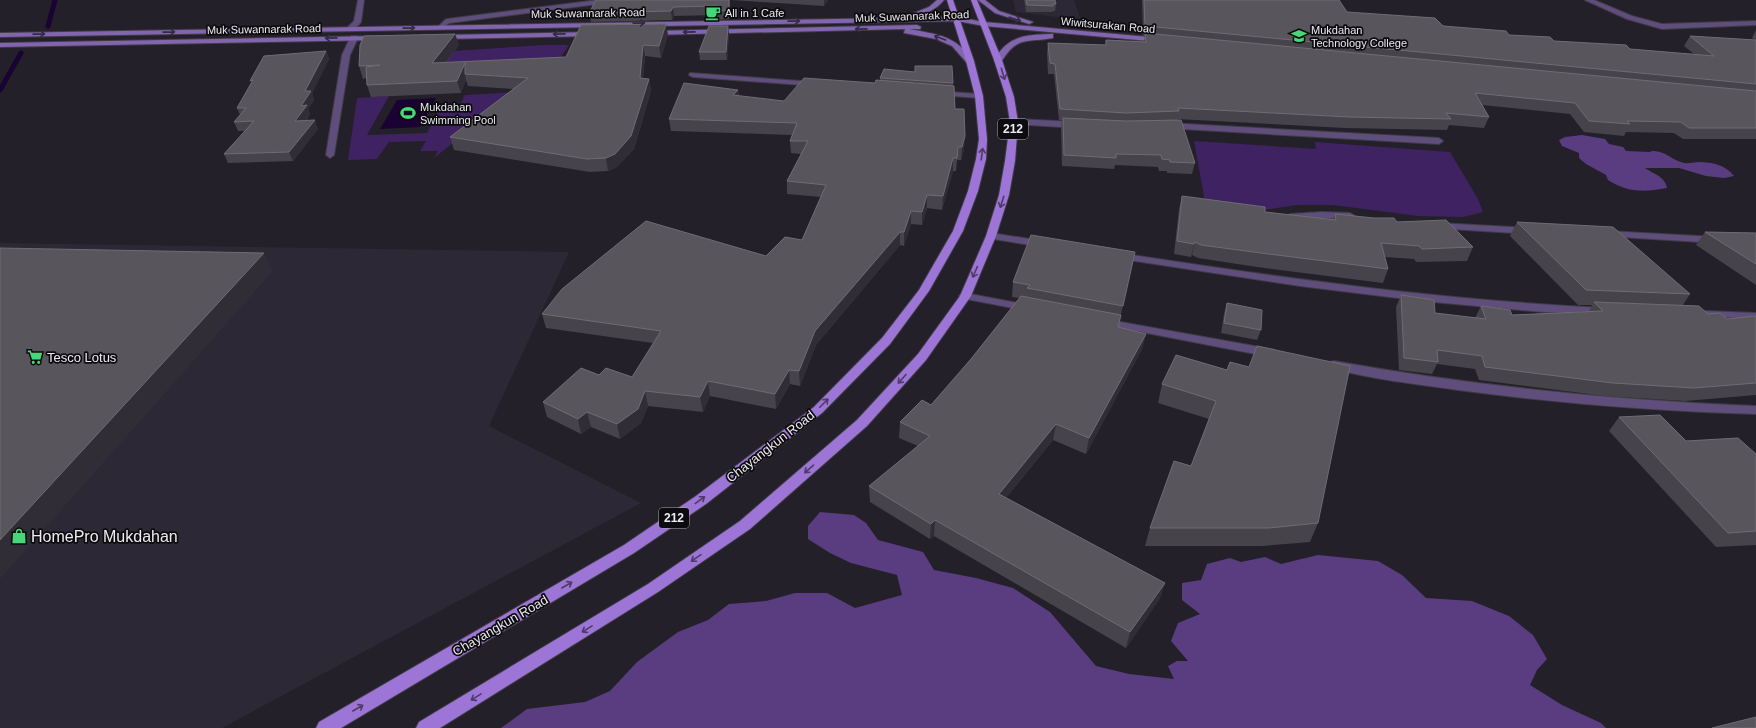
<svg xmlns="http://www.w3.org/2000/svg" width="1756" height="728" font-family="Helvetica,sans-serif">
<rect width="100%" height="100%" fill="#232029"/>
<!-- built -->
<path fill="#2d2836" d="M 1013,0 L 1074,0 L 1081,20 L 1016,12 Z
M 0,243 L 569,252 L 489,426 L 641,503 L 222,728 L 0,728 Z"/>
<!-- green -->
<path fill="#3f2262" d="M 543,45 L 569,45 L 552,70 L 423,75 L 394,55 Z
M 517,92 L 434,158 L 438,151 L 420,151 L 426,141 L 389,142 L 377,159 L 348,160 L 357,98 L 389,96 L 367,135 L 427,133 L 438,111 L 457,110 L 465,95 Z
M 1194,141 L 1316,149 L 1315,142 L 1450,152 L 1478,199 L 1483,212 L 1463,217 L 1418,216 L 1333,205 L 1297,205 L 1257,211 L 1205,202 Z"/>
<!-- forest -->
<path fill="#5a3d81" d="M 1582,135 L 1605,139 L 1609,144 L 1623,147 L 1626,151 L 1650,152 L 1652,151 C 1667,151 1671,160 1684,163 C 1689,164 1694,162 1699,162 C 1712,162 1726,165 1734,176 L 1724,178 L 1706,176 L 1679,168 L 1645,168 C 1653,174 1665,176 1667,188 C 1644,192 1628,193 1608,180 L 1606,175 L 1586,164 L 1579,158 L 1579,153 L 1562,146 L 1559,140 L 1565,137 Z
M 820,512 L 854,515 L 866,523 L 878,540 L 923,552 L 934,570 L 976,578 L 1013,588 L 1050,612 L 1096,666 L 1129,674 L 1174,679 L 1168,666 L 1177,661 L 1188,661 L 1171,641 L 1178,623 L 1200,614 L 1182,600 L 1182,583 L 1201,580 L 1207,564 L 1230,558 L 1241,562 L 1265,557 L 1281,564 L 1318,555 L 1378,561 L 1402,575 L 1426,598 L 1472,601 L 1509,616 L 1533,635 L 1547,659 L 1537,670 L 1530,685 L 1562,705 L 1601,723 L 1606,728 L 501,728 L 527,709 L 585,702 L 610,691 L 637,662 L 678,632 L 708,620 L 729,604 L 766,601 L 795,593 L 827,593 L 855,608 L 902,595 L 897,575 L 851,563 L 830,553 L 808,539 L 808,526 Z"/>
<!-- water -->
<path fill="#1a0232" d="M 436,98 L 420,127 L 380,129 L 397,100 Z"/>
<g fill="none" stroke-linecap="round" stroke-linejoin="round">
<!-- stream -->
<path stroke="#1a0232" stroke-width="5" d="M 48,26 L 55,0
M 0,90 L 21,53"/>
<!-- street casing -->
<g stroke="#3f3c45" stroke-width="2">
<path id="street" d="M 358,0 L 364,0 L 361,22 L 354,30 L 348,30 L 347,28 L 354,21 Z
M 598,0 L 609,1 L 606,3 L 449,23 L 442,29 L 438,27 L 445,20 L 447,19 Z
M 1585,0 L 1594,0 L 1632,16 L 1662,24 L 1756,21 L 1756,25 L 1662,29 L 1627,19 Z
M 351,36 L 357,36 L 358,38 L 350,55 L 334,155 L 330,158 L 326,155 L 342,55 Z
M 690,73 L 815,82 L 819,84 L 815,86 L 693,77 L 689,75 Z
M 936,91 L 979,94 L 983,96 L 979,98 L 939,95 L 936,95 Z
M 1014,119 L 1078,122 L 1082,125 L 1078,128 L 1011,124 L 1010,122 L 1011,120 Z
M 1168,123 L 1439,138 L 1443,141 L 1439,144 L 1165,128 L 1164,126 Z
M 1322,212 L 1350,213 L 1355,216 L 1350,219 L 1322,218 L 1290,220 L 1285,217 L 1290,214 Z
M 1438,223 L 1529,228 L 1534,231 L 1529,234 L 1434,228 L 1433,226 L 1434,224 Z
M 1607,231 L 1717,237 L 1722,240 L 1717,243 L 1603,236 L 1602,234 Z
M 991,233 L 1043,241 L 1048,244 L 1043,247 L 987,238 L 986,236 Z
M 1119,253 C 1281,278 1442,300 1605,308 L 1611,311 L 1605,314 L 1544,312 L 1422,301 L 1300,286 L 1115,258 L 1114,256 Z
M 965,293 L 1029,305 L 1035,308 L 1029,311 L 961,298 L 959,296 L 961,294 Z
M 1705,311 L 1756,313 L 1756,319 L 1701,316 L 1699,314 Z
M 1104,319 L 1271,349 L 1275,350 L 1277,353 L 1275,356 L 1271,357 L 1100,324 L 1098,322 Z
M 1334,361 C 1474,386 1614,400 1756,406 L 1756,414 C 1656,411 1557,403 1458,390 C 1415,384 1371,379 1330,368 L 1328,365 L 1330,362 Z"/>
</g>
<!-- secondary casing -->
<g stroke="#3f3c45" stroke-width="2">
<path id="secondary" d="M 937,0 L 944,0 C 936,10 925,14 912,17 L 909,15 L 929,7 Z
M 978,0 L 985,0 L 999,11 L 1033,22 L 1029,24 L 995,13 Z
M 957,17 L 984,22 L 1160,38 L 1164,40 L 1160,42 L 984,26 L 957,21 L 0,37 L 0,33 Z
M 917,25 L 921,27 L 920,29 L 909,29 C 940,35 954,35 974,61 L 973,63 L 967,63 L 952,46 L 936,39 L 904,33 L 905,29 L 651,35 L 647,33 L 651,31 Z
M 593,32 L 596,32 L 596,36 L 441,39 L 437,37 L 441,35 Z
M 1050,34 L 1053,34 L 1053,38 C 1026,43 1018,35 1001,62 L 995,62 L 994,60 C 1008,36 1024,35 1050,34 Z
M 379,36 L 382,36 L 382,40 L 0,47 L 0,43 Z"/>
</g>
<!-- primary casing -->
<g stroke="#3f3c45" stroke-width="2">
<path id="primary" d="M 947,0 L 953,0 L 974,61 L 983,96 L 987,139 L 986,159 L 978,191 L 963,231 L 929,291 L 890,344 L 822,413 L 706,504 L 634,553 L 341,728 L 316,728 L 319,722 L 624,545 L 696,496 L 814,407 L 882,338 L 919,290 L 953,231 L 968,191 L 976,159 L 979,139 L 975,96 L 966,61 Z
M 971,0 L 977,0 L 1002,60 L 1014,97 L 1018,122 L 1015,161 L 1009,195 L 996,236 L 971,296 L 926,360 L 867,426 L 750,529 L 658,592 L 440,728 L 416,728 L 419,722 L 648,584 L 740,521 L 857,420 L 918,354 L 960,296 L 986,236 L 999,195 L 1005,161 L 1010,122 L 1006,97 L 994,60 Z"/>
</g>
<!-- street -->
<use href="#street" fill="#5f4d7c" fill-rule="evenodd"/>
<!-- secondary -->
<use href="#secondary" fill="#8264af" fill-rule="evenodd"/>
<!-- primary -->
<use href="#primary" fill="#9c75d6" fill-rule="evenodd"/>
</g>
<!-- wall -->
<path fill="#46434b" d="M 596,0 L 730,0 L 729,19 L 716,20 L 716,15 L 674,16 L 672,20 L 591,22 L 589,13 Z
M 731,0 L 828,0 L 824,6 Z
M 1024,0 L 1055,0 L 1056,4 L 1055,11 L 1053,11 L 1052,12 L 1026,12 Z
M 1142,0 L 1339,0 L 1347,12 L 1554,41 L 1630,49 L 1694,54 L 1684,46 L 1690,36 L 1756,40 L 1752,38 L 1756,30 L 1756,139 L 1683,139 L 1674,133 L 1626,132 L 1624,136 L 1584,132 L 1570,114 L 1482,105 L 1489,117 L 1484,128 L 1449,125 L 1447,130 L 1345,128 L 1177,119 L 1195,163 L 1192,174 L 1167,173 L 1167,171 L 1159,171 L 1158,167 L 1115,165 L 1114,169 L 1062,166 L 1061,129 L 1062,120 L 1059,120 L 1054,74 L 1048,74 L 1047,53 L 1048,43 L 1105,45 L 1106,40 L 1144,42 L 1145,36 L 1143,36 Z
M 455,34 L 459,45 L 446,63 L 566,57 L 668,35 L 661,58 L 645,56 L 643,78 L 649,79 L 651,91 L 634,149 L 617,167 L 608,171 L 590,172 L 454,150 L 450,137 L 513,89 L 468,86 L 466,80 L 461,93 L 371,97 L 367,85 L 366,78 L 363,79 L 359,66 Z
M 729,34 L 727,60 L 700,60 L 699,52 Z
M 326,51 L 329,59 L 312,93 L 314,100 L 308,109 L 310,114 L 306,121 L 318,129 L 293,161 L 228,163 L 224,154 L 245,131 L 238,131 L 234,122 L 240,115 L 237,108 Z
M 880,78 L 953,83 L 955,109 L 964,149 L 961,160 L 957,160 L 956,171 L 953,171 L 942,210 L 927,208 L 922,225 L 911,224 L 904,246 L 900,245 L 816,345 L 800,386 L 790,384 L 776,409 L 710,396 L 703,412 L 648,406 L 641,423 L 620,439 L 591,427 L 581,434 L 547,417 L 543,402 L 599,375 L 632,377 L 653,343 L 546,328 L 542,314 L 766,256 L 802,240 L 821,197 L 787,194 L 787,181 L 801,154 L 791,153 L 790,141 L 792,135 L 671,131 L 669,119 L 738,90 L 739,96 L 784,101 L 875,83 L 880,80 Z
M 1182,196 L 1265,212 L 1333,220 L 1335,214 L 1397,222 L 1473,247 L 1467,261 L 1416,262 L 1414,259 L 1385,257 L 1388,269 L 1383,283 L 1257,267 L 1198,258 L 1192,255 L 1191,257 L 1174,254 L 1179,209 Z
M 1517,222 L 1690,294 L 1683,305 L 1708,314 L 1727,319 L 1756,316 L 1756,395 L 1685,401 L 1605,396 L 1479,380 L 1475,369 L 1437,364 L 1432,374 L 1399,370 L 1396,307 L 1401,295 L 1435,313 L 1475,318 L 1481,306 L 1512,315 L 1589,311 L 1592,305 L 1578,305 L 1510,236 Z
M 1705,232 L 1756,233 L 1756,285 L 1696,245 Z
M 1135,252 L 1118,327 L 1146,334 L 1142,349 L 1086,454 L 1053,440 L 1006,498 L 1165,583 L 1160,598 L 1126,648 L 934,536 L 930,539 L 870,502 L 869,486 L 918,446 L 899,438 L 900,422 L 931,405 L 971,359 L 1020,298 L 1012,297 L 1013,282 Z
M 1227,303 L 1261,330 L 1257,340 L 1221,333 L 1224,314 Z
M 1227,370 L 1318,523 L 1310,542 L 1262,546 L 1145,546 L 1150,528 L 1191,466 L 1209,419 L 1158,403 L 1162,384 Z
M 1619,417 L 1686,441 L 1756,531 L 1756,545 L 1716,547 L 1609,431 Z"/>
<!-- shaded-wall -->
<path fill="#302d36" d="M 824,0 L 828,0 L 824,6 Z
M 673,7 L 674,16 L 672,20 L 671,11 Z
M 666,24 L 668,35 L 661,58 L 659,46 Z
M 728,26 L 729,34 L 727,60 L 726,52 Z
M 455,34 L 459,45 L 436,75 L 432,63 Z
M 643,45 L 645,56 L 642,90 L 640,78 Z
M 326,51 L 329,59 L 312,93 L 314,100 L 308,109 L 310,114 L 299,130 L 295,121 L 301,106 L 305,91 Z
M 465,63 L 465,74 L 466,80 L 461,93 L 457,81 Z
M 649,79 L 651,91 L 634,149 L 617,167 L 608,171 L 606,158 Z
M 738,90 L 739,102 L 733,95 Z
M 315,120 L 318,129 L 293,161 L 289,152 Z
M 965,136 L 964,149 L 961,160 L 962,147 Z
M 953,158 L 953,171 L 942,210 L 943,196 Z
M 927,195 L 927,208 L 922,225 L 922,212 Z
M 911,211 L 911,224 L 904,246 L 904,232 Z
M 900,232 L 900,245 L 816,345 L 800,386 L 799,371 L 815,331 Z
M 1195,242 L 1192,255 L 1191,257 L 1194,244 Z
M 264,253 L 273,271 L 0,579 L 0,540 Z
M 1146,334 L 1142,349 L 1086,454 L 1089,438 Z
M 789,370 L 790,384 L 776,409 L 775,394 Z
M 708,381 L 710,396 L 703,412 L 700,397 Z
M 645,391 L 648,406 L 641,423 L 620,439 L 617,424 Z
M 587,412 L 591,427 L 581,434 L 578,419 Z
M 1056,424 L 1053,440 L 997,509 L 999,494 Z
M 935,520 L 934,536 L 930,539 L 931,524 Z
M 1165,583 L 1160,598 L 1126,648 L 1130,632 Z"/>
<!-- building -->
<path fill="#58555d" stroke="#6f6c74" d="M 596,0 L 729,0 L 729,10 L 715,11 L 717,6 L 673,7 L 671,11 L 589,13 Z
M 1026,0 L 1055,0 L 1056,4 L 1053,4 L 1053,6 L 1027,5 Z
M 1144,0 L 1339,0 L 1347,12 L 1435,18 L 1443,26 L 1506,31 L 1509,35 L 1550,37 L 1554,41 L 1626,45 L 1630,49 L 1714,56 L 1690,36 L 1756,40 L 1756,84 L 1145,26 Z
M 666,24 L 659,46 L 643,45 L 640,78 L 649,79 L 631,136 L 615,154 L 606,158 L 587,159 L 450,137 L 528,78 L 465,74 L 465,63 L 457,81 L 367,85 L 366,67 L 380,65 L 359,66 L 360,45 L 364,36 L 455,34 L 432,63 L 566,57 L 581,25 Z
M 709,26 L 728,26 L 726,52 L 699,52 Z
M 1145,33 L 1756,91 L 1756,128 L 1689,128 L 1681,122 L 1627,121 L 1630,124 L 1589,121 L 1575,103 L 1475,93 L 1489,117 L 1446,113 L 1451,119 L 1349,117 L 1178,108 L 1179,111 L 1126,113 L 1060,109 L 1055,64 L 1050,63 L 1048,43 L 1106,45 L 1106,40 L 1146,42 Z
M 326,51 L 305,91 L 311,91 L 301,106 L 307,105 L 295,121 L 315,120 L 289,152 L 224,154 L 254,121 L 234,122 L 246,108 L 237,108 L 253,80 L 250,81 L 264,56 Z
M 915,66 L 952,66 L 953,83 L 880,78 L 884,69 L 915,72 Z
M 804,78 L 875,83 L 876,80 L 954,86 L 955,109 L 964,109 L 965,136 L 962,147 L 958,147 L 957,158 L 953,158 L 943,196 L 927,195 L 922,212 L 911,211 L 904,232 L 900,232 L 815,331 L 799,371 L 789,370 L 775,394 L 708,381 L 700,397 L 645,391 L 638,409 L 617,424 L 587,412 L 578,419 L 543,402 L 581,368 L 599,375 L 606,368 L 632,377 L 661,331 L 542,314 L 562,289 L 646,221 L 766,256 L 785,237 L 802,240 L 826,185 L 787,181 L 808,141 L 790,141 L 797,123 L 669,119 L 684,83 L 738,90 L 733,95 L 784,101 Z
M 1063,118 L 1126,121 L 1181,120 L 1195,163 L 1170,162 L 1170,160 L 1162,159 L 1161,155 L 1116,154 L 1116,158 L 1064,155 Z
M 1182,196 L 1265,207 L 1265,212 L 1336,220 L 1335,214 L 1374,218 L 1394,218 L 1397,222 L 1446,220 L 1473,247 L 1422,249 L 1419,246 L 1381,243 L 1388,269 L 1261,253 L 1201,245 L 1195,242 L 1194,244 L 1177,241 Z
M 1517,222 L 1613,227 L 1690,294 L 1586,290 Z
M 1705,232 L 1756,233 L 1756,264 Z
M 1031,235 L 1135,252 L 1123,306 L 1027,288 L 1030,285 L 1013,282 Z
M 0,248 L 264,253 L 0,540 Z
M 1401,295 L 1434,300 L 1435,313 L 1486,319 L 1481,306 L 1510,310 L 1512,315 L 1603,311 L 1594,302 L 1699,306 L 1708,314 L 1720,313 L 1727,319 L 1756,316 L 1756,383 L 1694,388 L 1613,383 L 1485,367 L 1482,356 L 1437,350 L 1438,362 L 1404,358 Z
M 1021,296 L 1121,315 L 1118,327 L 1146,334 L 1089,438 L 1056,424 L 999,494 L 1165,583 L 1130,632 L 935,520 L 931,524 L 869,486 L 930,436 L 900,422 L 922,400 L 931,405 L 971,359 Z
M 1227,303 L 1262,310 L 1261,330 L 1224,323 Z
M 1257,346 L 1350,366 L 1318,523 L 1269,528 L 1150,528 L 1174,461 L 1191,466 L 1216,401 L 1162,384 L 1176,355 L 1227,370 L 1230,362 L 1249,367 Z
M 1660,415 L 1686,441 L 1738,438 L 1756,454 L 1756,531 L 1728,533 L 1619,417 Z
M 1756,717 L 1756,728 L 1712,728 Z"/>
<!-- one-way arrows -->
<defs><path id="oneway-shaft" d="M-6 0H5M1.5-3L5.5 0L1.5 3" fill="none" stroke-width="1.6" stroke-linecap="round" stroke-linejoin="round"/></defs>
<g stroke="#352a46">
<use href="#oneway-shaft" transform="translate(1015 19) rotate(18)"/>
<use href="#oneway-shaft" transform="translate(794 21) rotate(-1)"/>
<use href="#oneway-shaft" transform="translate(639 23) rotate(-1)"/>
<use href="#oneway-shaft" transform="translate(409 28) rotate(-1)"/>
<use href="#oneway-shaft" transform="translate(861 29) rotate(179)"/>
<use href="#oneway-shaft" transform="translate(169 32) rotate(-1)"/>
<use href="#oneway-shaft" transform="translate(689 32) rotate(179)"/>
<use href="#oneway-shaft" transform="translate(39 34) rotate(-1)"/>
<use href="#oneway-shaft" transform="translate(559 34) rotate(179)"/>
<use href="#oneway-shaft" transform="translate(331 38) rotate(179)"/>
<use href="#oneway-shaft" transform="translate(940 38) rotate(-160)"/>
</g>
<g stroke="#4d3b68">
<use href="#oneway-shaft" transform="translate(1003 74) rotate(73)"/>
<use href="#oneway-shaft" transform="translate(982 154) rotate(-82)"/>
<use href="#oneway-shaft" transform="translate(1002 202) rotate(108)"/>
<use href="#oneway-shaft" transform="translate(975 272) rotate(114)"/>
<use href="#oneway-shaft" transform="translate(902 379) rotate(132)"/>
<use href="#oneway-shaft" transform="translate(824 403) rotate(-45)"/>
<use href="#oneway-shaft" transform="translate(809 469) rotate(139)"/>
<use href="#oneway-shaft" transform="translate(700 500) rotate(-36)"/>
<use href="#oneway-shaft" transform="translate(696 558) rotate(145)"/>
<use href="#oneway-shaft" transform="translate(567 585) rotate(-30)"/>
<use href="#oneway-shaft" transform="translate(587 629) rotate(148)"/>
<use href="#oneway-shaft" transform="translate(476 697) rotate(148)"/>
<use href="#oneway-shaft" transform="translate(358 708) rotate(-30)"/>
</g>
<!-- icons -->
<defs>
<g id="cafe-bare" transform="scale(1.2)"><path d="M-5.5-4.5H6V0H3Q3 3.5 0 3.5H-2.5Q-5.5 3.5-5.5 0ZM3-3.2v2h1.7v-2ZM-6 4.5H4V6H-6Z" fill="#47d779" stroke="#0c0b0e" stroke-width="2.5" paint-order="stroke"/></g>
<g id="university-bare" transform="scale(1.2)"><path d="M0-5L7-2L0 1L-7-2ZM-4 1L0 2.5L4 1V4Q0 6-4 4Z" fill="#47d779" stroke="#0c0b0e" stroke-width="2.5" paint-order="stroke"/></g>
<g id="stadium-bare" transform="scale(1.2)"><path d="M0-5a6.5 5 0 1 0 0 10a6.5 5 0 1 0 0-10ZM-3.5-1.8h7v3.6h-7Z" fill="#47d779" stroke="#0c0b0e" stroke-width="2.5" paint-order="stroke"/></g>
<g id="supermarket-bare" transform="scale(1.2)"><path d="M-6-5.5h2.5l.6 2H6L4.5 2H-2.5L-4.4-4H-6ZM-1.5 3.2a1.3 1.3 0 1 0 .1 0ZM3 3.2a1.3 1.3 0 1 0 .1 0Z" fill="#47d779" stroke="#0c0b0e" stroke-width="2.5" paint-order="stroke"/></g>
<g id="shop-bare" transform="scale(1.2)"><path d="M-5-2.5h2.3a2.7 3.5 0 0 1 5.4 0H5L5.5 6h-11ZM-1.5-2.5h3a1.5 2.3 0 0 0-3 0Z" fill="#47d779" stroke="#0c0b0e" stroke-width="2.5" paint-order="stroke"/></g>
</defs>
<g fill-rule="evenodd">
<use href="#cafe-bare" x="713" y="13"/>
<use href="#university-bare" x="1299" y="36"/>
<use href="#stadium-bare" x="408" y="113"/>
<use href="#supermarket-bare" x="35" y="357"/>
<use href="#shop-bare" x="19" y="536"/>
</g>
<g text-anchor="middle" stroke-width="3.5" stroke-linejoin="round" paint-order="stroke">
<!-- far-street labels -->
<g font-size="11" fill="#edebf1" stroke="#0c0b0e">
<text transform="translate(588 13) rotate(-1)" y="4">Muk Suwannarak Road</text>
<text transform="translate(912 16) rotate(-2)" y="4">Muk Suwannarak Road</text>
<text transform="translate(1108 25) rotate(5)" y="4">Wiwitsurakan Road</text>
<text transform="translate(264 29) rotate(-1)" y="4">Muk Suwannarak Road</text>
</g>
<!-- far-poi labels -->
<g font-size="11" fill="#edebf1" stroke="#0c0b0e" text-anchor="start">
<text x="725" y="17">All in 1 Cafe</text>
<text x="1311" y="34">Mukdahan<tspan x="1311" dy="13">Technology College</tspan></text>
<text x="420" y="111">Mukdahan<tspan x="420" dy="13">Swimming Pool</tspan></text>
</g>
<!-- shield labels -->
<g fill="#0c0b0e" stroke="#aaa8ad" stroke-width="1">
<rect x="998" y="119" width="30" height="20" rx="3"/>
<rect x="659" y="508" width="30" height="20" rx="3"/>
</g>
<g font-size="12" font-weight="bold" fill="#edebf1">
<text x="1013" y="133">212</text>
<text x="674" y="522">212</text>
</g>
<!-- poi labels -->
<g font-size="13" fill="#edebf1" stroke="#0c0b0e" text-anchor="start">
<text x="47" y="362">Tesco Lotus</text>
</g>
<!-- street labels -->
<g font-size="13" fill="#edebf1" stroke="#0c0b0e">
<text transform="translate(770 446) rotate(-38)" y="5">Chayangkun Road</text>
<text transform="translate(500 625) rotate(-30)" y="5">Chayangkun Road</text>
</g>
<!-- near-poi labels -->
<g font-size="16" fill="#edebf1" stroke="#0c0b0e" text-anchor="start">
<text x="31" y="542">HomePro Mukdahan</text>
</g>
</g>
</svg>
